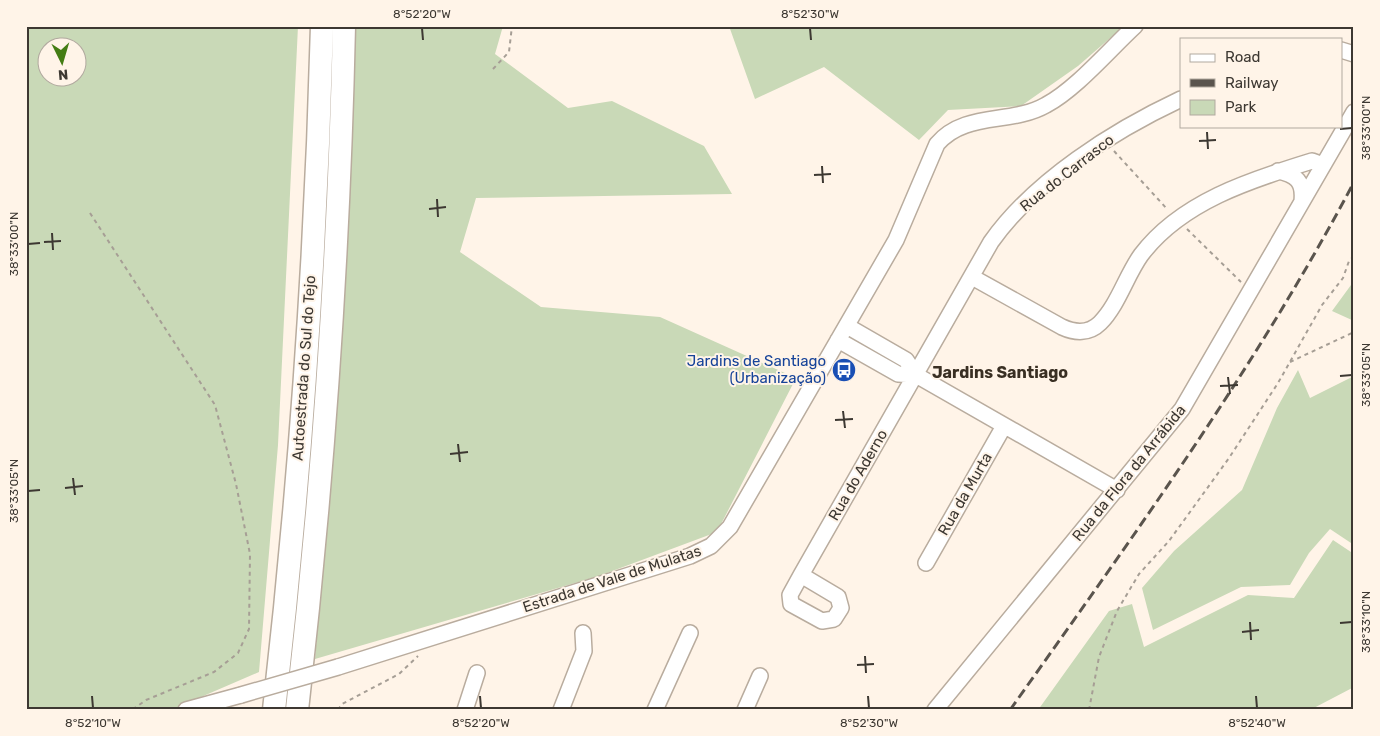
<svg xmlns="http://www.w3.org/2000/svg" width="1380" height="736" font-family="Rubik,sans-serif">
<rect width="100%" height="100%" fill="#fff4e8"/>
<!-- green -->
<path fill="#c9d9b7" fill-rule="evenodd" d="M 26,26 L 298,26 L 278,445 L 259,672 L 171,710 L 26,710 ZM 48,48 L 78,48 L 78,78 L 48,78 Z
M 355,26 L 503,26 L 495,54 L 568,108 L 612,101 L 704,146 L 732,194 L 476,198 L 460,252 L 541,307 L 660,317 L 796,378 L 717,532 L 599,576 L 315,659 L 342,320 Z
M 729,26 L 1124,26 L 1078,66 L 1021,106 L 948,110 L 919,140 L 824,67 L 755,99 Z
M 1351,285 L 1354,285 L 1354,321 L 1332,311 Z
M 1298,370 L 1310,398 L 1354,376 L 1354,545 L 1330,529 L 1309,553 L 1290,585 L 1241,587 L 1153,630 L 1142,588 L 1174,551 L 1242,490 L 1277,408 Z
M 1333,540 L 1354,554 L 1354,687 L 1310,710 L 1038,710 L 1109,611 L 1132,604 L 1144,647 L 1248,595 L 1294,598 Z"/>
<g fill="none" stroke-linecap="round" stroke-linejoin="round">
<!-- minor casing -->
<g stroke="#b9ac9e" stroke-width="18">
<path id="minor" d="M 1341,50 L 1354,54
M 1278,171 C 1296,175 1304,181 1302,201
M 972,277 L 1062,327 C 1075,333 1089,334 1100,323 C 1118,305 1126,276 1141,255 C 1181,202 1250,180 1312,161 L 1323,165
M 847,326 L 906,360 L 916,375 L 1117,490
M 838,340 L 898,374 L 916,375
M 926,563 L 1004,426
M 801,575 L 838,597 L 841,608 L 834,619 L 822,621 L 791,604 L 790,595 L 801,575 L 991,242 C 1035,180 1113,131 1181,99
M 338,667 L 690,556 L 711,546 L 730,527 L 896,240 L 937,144 C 965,111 1011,125 1046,105 C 1076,89 1109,50 1135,26
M 186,710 L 241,695
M 465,710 L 477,673
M 561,710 L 584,651 L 583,633
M 655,710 L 690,633
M 745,710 L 760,676
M 935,710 L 1182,409 L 1354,112"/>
</g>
<!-- highway casing -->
<g stroke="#b9ac9e" stroke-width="25">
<path id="highway" d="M 274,710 C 300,483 316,254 322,26
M 297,710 C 323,483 339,255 344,26"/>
</g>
<!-- path -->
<path stroke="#a69e95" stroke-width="2" stroke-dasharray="4 4" stroke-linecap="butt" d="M 493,69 L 509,52 L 512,26
M 1114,151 L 1168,210
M 90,213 L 215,405 L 236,484 L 250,554 L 249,629 L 238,653 L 214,672 L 146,700 L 132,710
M 1187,229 L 1241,282
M 1290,362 L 1354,332
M 338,710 L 342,704 L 399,674 L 418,656
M 1089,710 L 1099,657 L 1117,611 L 1139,574 L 1169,541 L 1229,458 L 1278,383 L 1322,305 L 1343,278 L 1349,261 L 1354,256"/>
<!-- minor -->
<use href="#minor" stroke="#fff" stroke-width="15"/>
<!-- highway -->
<use href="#highway" stroke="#fff" stroke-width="22"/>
<!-- rail -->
<path stroke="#5a544d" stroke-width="3" stroke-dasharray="10 5" stroke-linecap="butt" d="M 1010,710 C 1132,538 1255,369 1354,182"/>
<!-- minor-bridge casing -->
<g stroke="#b9ac9e" stroke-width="18" stroke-linecap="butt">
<path id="minor-bridge" d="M 241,695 L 338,667"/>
</g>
<!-- minor-bridge -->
<use href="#minor-bridge" stroke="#fff" stroke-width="15"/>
</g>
<!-- ticks -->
<path fill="none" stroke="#3d3832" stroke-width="2" d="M 422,28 L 423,40M 810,28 L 811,40M 1340,129 L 1352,128M 1207,132 L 1208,149M 1199,141 L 1216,140M 822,166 L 823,183M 814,175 L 831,174M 437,199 L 438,217M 429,209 L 446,207M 52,233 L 53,250M 44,242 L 61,241M 28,244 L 40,243M 1340,376 L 1352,375M 1228,377 L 1230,394M 1220,386 L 1238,385M 843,411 L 845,428M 835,420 L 853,419M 458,444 L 460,462M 450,454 L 468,452M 73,478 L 75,495M 65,488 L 83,486M 28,491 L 40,490M 1250,622 L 1251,640M 1340,623 L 1352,622M 1242,632 L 1259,630M 865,656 L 866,673M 857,665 L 874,664M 92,696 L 93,708M 480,696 L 481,708M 868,696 L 869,708M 1256,696 L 1257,708"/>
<!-- icons -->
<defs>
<g id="bus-disc" transform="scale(1.25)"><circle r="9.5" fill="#1a4fb4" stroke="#fff4e8"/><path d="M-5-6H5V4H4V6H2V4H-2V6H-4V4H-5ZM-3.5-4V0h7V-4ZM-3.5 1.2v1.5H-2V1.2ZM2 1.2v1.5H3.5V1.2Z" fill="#fff"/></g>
</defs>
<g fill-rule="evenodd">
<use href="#bus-disc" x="844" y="370"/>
</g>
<g text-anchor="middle" stroke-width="4" stroke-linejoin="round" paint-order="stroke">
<!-- street labels -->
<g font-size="15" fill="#3d3832" stroke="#fff4e8">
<text transform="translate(1067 173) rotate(-38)" y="5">Rua do Carrasco</text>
<text transform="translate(304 368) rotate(-86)" y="5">Autoestrada do Sul do Tejo</text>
<text transform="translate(1129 473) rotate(-51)" y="5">Rua da Flora da Arrábida</text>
<text transform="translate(858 475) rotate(-60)" y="5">Rua do Aderno</text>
<text transform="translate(965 494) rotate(-60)" y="5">Rua da Murta</text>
<text transform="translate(612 579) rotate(-18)" y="5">Estrada de Vale de Mulatas</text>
</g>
<!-- transit labels -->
<g font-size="15" fill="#164399" stroke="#fff4e8" text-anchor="end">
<text x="826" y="366">Jardins de Santiago<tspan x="826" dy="17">(Urbanização)</tspan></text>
</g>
<!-- neighbourhood labels -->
<g font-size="16" font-weight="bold" fill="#392f23" stroke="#fff4e8">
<text x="1000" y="378">Jardins Santiago</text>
</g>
</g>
<!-- border -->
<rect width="1380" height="736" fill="none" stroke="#fff4e8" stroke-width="55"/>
<!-- legend -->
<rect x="1180" y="38" width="162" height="90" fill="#fff4e8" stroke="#b1a99f"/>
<rect x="1190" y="54" width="25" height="8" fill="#ffffff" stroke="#b1a99f"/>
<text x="1225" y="62" font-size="15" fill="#3d3832">Road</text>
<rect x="1190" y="79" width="25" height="8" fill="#5a544d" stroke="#b1a99f"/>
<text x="1225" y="88" font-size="15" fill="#3d3832">Railway</text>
<rect x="1190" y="100" width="25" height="15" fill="#c9d9b7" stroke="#b1a99f"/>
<text x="1225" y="112" font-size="15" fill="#3d3832">Park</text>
<!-- north arrow -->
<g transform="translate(62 62) rotate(175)"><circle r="24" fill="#fff4e8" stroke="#b1a99f"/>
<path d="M0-4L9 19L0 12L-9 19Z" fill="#447d14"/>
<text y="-8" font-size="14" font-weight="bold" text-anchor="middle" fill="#3d3832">N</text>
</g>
<rect x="28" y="28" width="1324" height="680" fill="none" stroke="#3d3832" stroke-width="2"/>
<g font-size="12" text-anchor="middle" fill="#3d3832">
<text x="422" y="18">8°52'20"W</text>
<text x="810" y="18">8°52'30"W</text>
<text transform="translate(1366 128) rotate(-90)" y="4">38°33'00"N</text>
<text transform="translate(14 244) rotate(-90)" y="4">38°33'00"N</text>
<text transform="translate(1366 375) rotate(-90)" y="4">38°33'05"N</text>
<text transform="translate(14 491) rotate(-90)" y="4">38°33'05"N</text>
<text transform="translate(1366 622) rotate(-90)" y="4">38°33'10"N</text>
<text x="93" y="727">8°52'10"W</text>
<text x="481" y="727">8°52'20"W</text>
<text x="869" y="727">8°52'30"W</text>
<text x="1257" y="727">8°52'40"W</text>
</g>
</svg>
